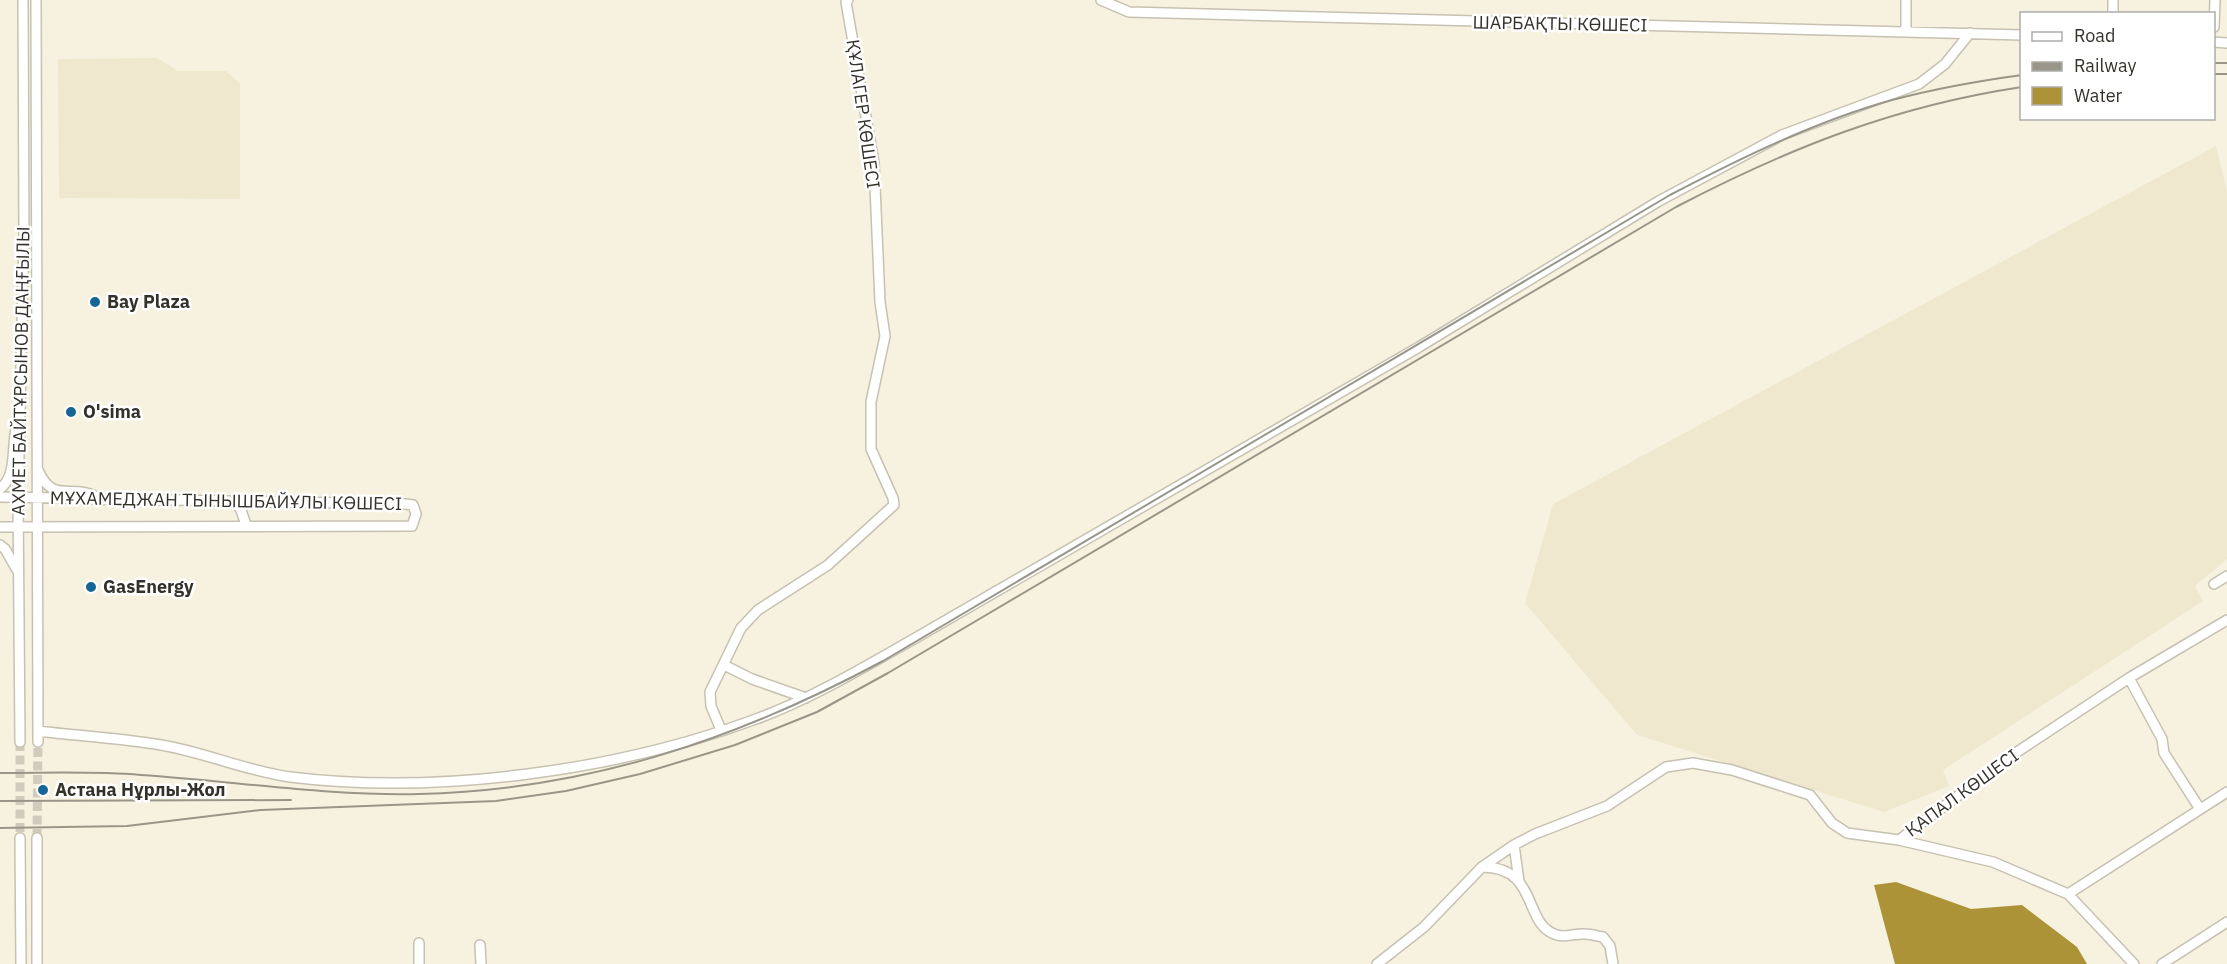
<svg xmlns="http://www.w3.org/2000/svg" width="2227" height="964" font-family="'IBM Plex Sans',sans-serif">
<rect width="100%" height="100%" fill="#f7f2e0"/>
<!-- built -->
<path fill="#efe8cf" d="M 157,58 L 178,71 L 226,71 L 240,84 L 240,199 L 59,198 L 58,59 Z
M 2216,146 L 2227,190 L 2227,559 L 2195,586 L 2203,601 L 1943,770 L 1949,786 L 1884,812 L 1637,735 L 1525,603 L 1553,504 Z"/>
<!-- water -->
<path fill="#ad9337" d="M 1896,882 L 1971,909 L 2022,905 L 2077,947 L 2087,964 L 1895,964 L 1874,885 Z"/>
<g fill="none" stroke-linecap="round" stroke-linejoin="round">
<!-- minor-tunnel -->
<path stroke="#d0cbbc" stroke-width="9" stroke-dasharray="9 4.5" stroke-linecap="butt" d="M 20,742 L 20,838
M 37,838 L 38,742"/>
<!-- minor casing -->
<g stroke="#c6c1b0" stroke-width="12">
<path id="minor" d="M 36,0 L 38,742
M 1101,0 L 1129,12 L 2022,35
M 2113,14 L 2113,0
M 2214,27 L 2215,0
M 1906,30 L 1906,0
M 2214,42 L 2227,43
M 38,470 C 54,507 73,480 102,500
M 0,489 C 19,474 10,442 18,421
M 0,497 L 405,504 L 413,505 L 416,514 L 412,526 L 0,527
M 235,502 L 241,510 L 246,525
M 0,545 L 5,549 L 17,570
M 2214,584 L 2227,576
M 724,665 L 752,679 L 806,698
M 2129,678 L 2162,739 L 2164,753 L 2200,809
M 721,730 L 711,706 L 710,692 L 741,628 L 758,610 L 828,565 L 894,505 L 893,498 L 871,449 L 871,402 L 885,336 L 880,302 L 874,163 L 846,2 L 848,0
M 38,731 C 79,736 120,738 161,745 C 204,752 246,771 290,777 C 437,795 617,771 756,719 C 813,698 866,666 919,636 L 1419,347 L 1659,201 L 1782,135 L 1919,84 L 1945,64 L 1970,33
M 20,742 L 18,498 L 24,235 L 23,0
M 20,838 L 21,964
M 1899,840 L 2011,756 L 2129,678 L 2227,620
M 1514,845 L 1519,881
M 1482,867 C 1540,867 1522,925 1557,935 C 1565,938 1576,933 1585,934 C 1591,934 1597,936 1603,937 L 1610,946 L 1613,964
M 2068,894 L 2227,792
M 419,943 L 419,964
M 480,945 L 481,964
M 37,964 L 37,838
M 1377,964 L 1424,927 L 1482,867 L 1514,845 L 1535,834 L 1607,806 L 1666,767 L 1693,763 L 1732,770 L 1810,795 L 1832,823 L 1847,833 L 1899,840 L 1993,862 L 2068,894 L 2134,964
M 2162,964 L 2227,922"/>
</g>
<!-- minor -->
<use href="#minor" stroke="#fff" stroke-width="9"/>
<!-- rail -->
<path stroke="#999689" stroke-width="2" d="M 2214,63 L 2227,63
M 2214,74 L 2227,74
M 0,773 C 47,773 94,771 141,775 C 234,781 326,796 419,794 C 587,790 736,740 883,661 L 1670,195 C 1741,158 1814,122 1892,100 C 1934,89 1978,81 2022,75
M 0,801 L 291,800
M 0,828 L 127,826 L 261,810 L 496,801 L 566,791 L 640,774 L 735,745 L 817,712 L 888,673 L 1676,207 C 1789,148 1895,106 2022,87"/>
</g>
<!-- markers -->
<g fill="#166597" stroke="#fff" stroke-width="2">
<circle cx="95" cy="302" r="6"/>
<circle cx="71" cy="412" r="6"/>
<circle cx="91" cy="587" r="6"/>
<circle cx="43" cy="790" r="6"/>
</g>
<g text-anchor="middle" stroke-width="5" stroke-linejoin="round" paint-order="stroke">
<!-- street labels -->
<g font-size="18" fill="#33312a" stroke="#fff">
<text transform="translate(1560 24) rotate(1)" y="6">ШАРБАҚТЫ КӨШЕСІ</text>
<text transform="translate(863 114) rotate(82)" y="6">ҚҰЛАГЕР КӨШЕСІ</text>
<text transform="translate(21 371) rotate(-89)" y="6">АХМЕТ БАЙТҰРСЫНОВ ДАҢҒЫЛЫ</text>
<text transform="translate(226 501) rotate(1)" y="6">МҰХАМЕДЖАН ТЫНЫШБАЙҰЛЫ КӨШЕСІ</text>
<text transform="translate(1962 793) rotate(-36)" y="6">ҚАПАЛ КӨШЕСІ</text>
</g>
<!-- poi labels -->
<g font-size="18" font-weight="bold" fill="#33312a" stroke="#fff" text-anchor="start">
<text x="107" y="308">Bay Plaza</text>
<text x="83" y="418">O'sima</text>
<text x="103" y="593">GasEnergy</text>
<text x="55" y="796">Астана Нұрлы-Жол</text>
</g>
</g>
<!-- legend -->
<rect x="2020" y="12" width="195" height="108" fill="#ffffff" stroke="#adadaa" stroke-width="1.5"/>
<rect x="2032" y="32" width="30" height="9" fill="#ffffff" stroke="#adadaa" stroke-width="1.5"/>
<text x="2074" y="42" font-size="18" fill="#33312a">Road</text>
<rect x="2032" y="62" width="30" height="9" fill="#999689" stroke="#adadaa" stroke-width="1.5"/>
<text x="2074" y="72" font-size="18" fill="#33312a">Railway</text>
<rect x="2032" y="87" width="30" height="18" fill="#ad9337" stroke="#adadaa" stroke-width="1.5"/>
<text x="2074" y="102" font-size="18" fill="#33312a">Water</text>
</svg>
